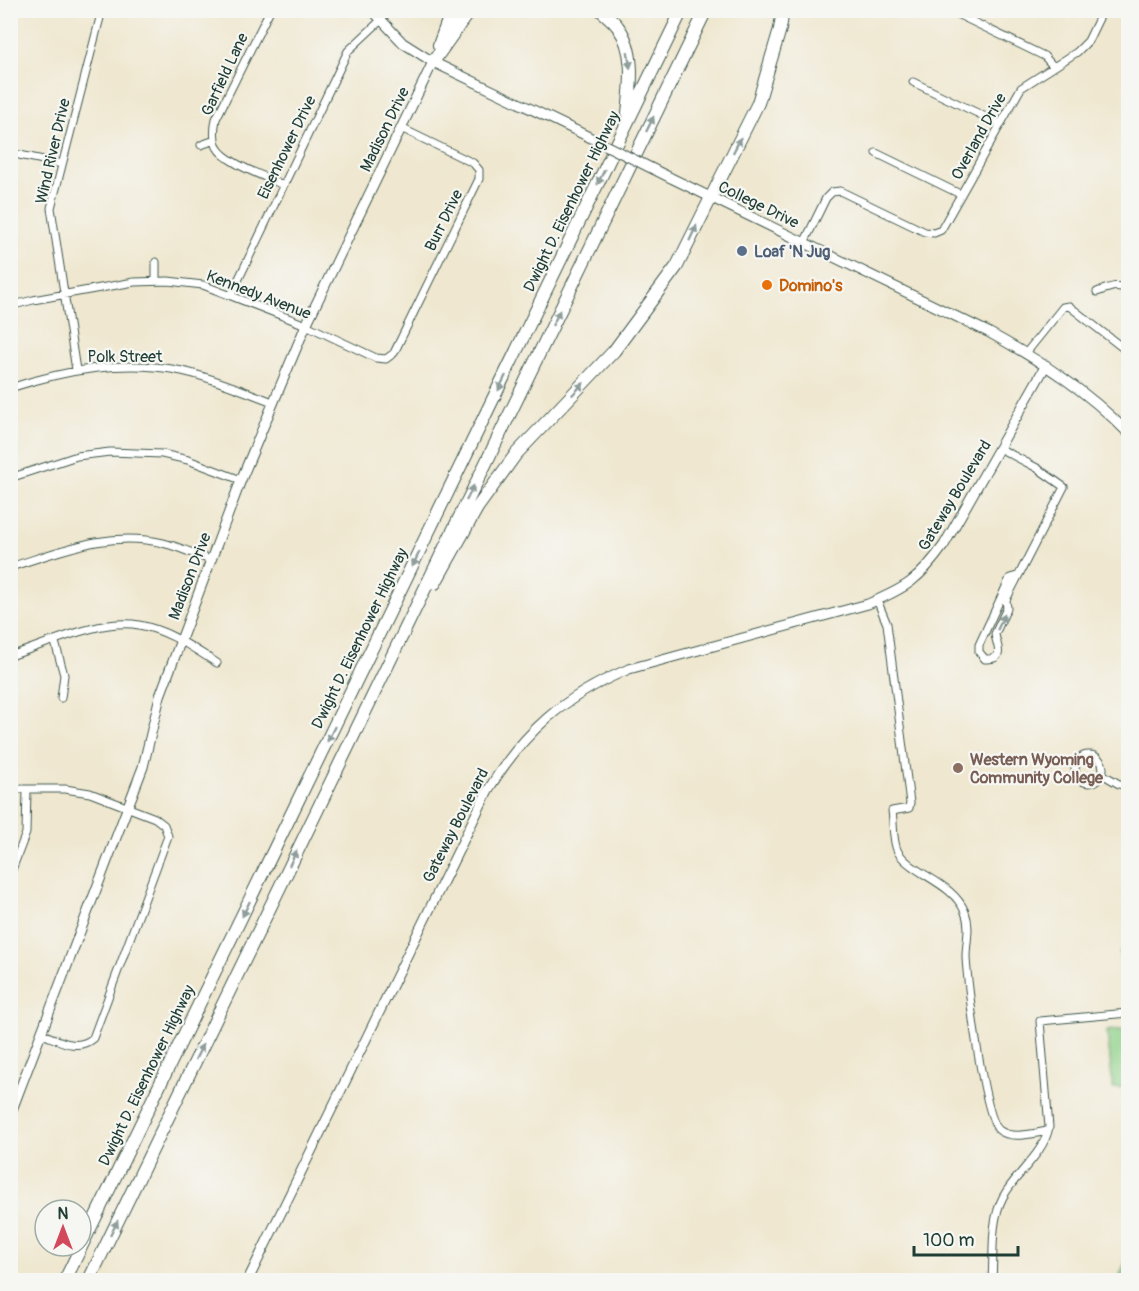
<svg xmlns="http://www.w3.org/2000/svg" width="1139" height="1291" font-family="Pangolin,sans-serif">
<rect width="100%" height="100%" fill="#f6f6f2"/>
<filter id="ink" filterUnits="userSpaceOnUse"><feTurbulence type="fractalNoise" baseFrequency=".0167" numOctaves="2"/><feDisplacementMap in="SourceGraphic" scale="12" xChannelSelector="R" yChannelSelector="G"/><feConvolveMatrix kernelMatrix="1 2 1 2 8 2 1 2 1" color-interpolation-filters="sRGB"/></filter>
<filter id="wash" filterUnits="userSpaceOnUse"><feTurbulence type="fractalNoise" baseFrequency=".008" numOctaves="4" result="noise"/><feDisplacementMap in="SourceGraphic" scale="24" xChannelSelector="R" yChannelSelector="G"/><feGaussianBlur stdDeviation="1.35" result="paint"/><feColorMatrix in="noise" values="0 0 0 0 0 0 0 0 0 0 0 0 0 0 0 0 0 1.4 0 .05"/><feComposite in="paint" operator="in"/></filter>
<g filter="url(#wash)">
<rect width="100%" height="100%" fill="#efe7cf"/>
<!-- green -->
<path fill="#91d28a" stroke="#58885f" stroke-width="1.5" d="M 1128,950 L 1128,992 L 1125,993 L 1120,952 Z
M 1128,1029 L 1128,1087 L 1113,1088 L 1107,1031 Z
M 1128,1256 L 1128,1280 L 1118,1280 Z"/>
</g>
<g filter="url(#ink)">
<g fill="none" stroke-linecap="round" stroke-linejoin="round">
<!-- street casing -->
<g stroke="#3e564b" stroke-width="9">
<path id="street" d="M 270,10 L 216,119 C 214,129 213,138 217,147 C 225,163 267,177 283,185
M 955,13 L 1044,56 L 1053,66
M 913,82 L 1000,124
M 201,145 L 215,140
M 10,153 L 62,164
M 876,153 L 960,194
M 804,243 L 826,198 L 832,192 L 840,191 L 925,232 L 934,233 L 941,230 L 1021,88 L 1077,52 L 1088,41 L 1103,10
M 156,262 L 156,281
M 1097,292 C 1109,288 1117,283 1128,290
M 231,295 L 348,51 L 380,21
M 10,306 L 33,300 L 134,282 L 168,281 L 203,285 L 306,325 L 376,358 L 386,359 L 394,353 L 479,179 L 479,170 L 473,163 L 401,128
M 1026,353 L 1063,307 L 1069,306 L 1128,352
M 76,370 L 51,208 L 102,10
M 10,388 C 66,370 124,359 182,371 C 214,378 243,391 273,402
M 999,448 L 1037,468 L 1064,487 L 1006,600 L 1007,608 L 995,634 C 996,645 1007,660 985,659 L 979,652 L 979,645 L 1010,578 L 1017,576
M 10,478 L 77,456 L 110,452 L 162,454 L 188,460 L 241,480
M 10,567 C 62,551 108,530 163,543 C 179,547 195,554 210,560
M 877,600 L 887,624 L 910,803 L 909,808 L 892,811 C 894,823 892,841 898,852 C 913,875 953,882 965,912 C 971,927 966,942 966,957 C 967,982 984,1118 999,1130 C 1011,1140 1034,1133 1048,1131
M 55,642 L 64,675 L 61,698
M 10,656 C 47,644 101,618 139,625 C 168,630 193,648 217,663
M1075 769a14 14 0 1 1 28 0a14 14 0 1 1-28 0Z
M 1102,774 L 1119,784 L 1128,786
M 10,789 L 65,789 L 90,793 L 155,818 L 164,825 L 168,836 L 93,1038 C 77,1052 59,1040 42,1034
M 10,875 L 26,833 L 27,789
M 992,1280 C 994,1253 990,1222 1003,1197 C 1016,1173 1044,1154 1049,1127 L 1040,1021 L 1128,1013"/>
</g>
<!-- secondary casing -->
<g stroke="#3e564b" stroke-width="11">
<path id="secondary" d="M 372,10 L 403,43 L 433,62 L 577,131
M 669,177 L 988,332 C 1039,360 1088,391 1128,433
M 10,1115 L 143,767 L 160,696 L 241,480 L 306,325 L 433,62
M 248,1280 L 487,792 C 523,732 564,696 629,669 L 868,604 C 906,588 919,580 944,545 L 1046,365"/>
</g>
<!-- highway casing -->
<g stroke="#3e564b" stroke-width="14">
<path id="highway" d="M 601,10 C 607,16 614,21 618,27 C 636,51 631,86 628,113
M 439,45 L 449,18 L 454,10
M 433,62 L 464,18 L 473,10
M 435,583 L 477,508 L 516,454 L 614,351 L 677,266 L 758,103 L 780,29 L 783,10
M 65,1280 L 682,10
M 89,1280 L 706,10"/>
</g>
<!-- street -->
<use href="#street" stroke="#fff" stroke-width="7"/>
<!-- secondary -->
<use href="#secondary" stroke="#fff" stroke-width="9"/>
<!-- highway -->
<use href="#highway" stroke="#fff" stroke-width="12"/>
<!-- secondary-bridge casing -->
<g stroke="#3e564b" stroke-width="11" stroke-linecap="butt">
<path id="secondary-bridge" d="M 577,131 L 669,177"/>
</g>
<!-- secondary-bridge -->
<use href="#secondary-bridge" stroke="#fff" stroke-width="9"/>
</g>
<!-- one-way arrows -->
<defs><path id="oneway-solid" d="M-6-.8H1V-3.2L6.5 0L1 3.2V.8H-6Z" transform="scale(1.5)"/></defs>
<g fill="#8f9e9a">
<use href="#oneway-solid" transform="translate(629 60) rotate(82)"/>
<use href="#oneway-solid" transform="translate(650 124) rotate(-64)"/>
<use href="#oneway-solid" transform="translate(737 145) rotate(-63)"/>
<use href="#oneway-solid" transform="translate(601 177) rotate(116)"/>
<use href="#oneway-solid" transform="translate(693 233) rotate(-65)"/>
<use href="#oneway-solid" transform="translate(556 318) rotate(-64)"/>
<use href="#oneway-solid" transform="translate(502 383) rotate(116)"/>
<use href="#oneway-solid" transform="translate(578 389) rotate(-46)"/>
<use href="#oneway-solid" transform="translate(470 493) rotate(-64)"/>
<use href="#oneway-solid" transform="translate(416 559) rotate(116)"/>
<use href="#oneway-solid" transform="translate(1001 622) rotate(-65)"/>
<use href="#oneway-solid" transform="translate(331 734) rotate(116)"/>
<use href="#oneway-solid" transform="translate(293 858) rotate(-64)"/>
<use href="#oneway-solid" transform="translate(246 909) rotate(116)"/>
<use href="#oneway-solid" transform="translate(199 1052) rotate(-64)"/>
<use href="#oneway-solid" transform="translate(114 1228) rotate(-64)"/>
</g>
</g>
<!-- markers -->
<circle fill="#5c6f8a" stroke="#f6f6f2" stroke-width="2" cx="742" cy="251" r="6"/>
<circle fill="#e8710a" stroke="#f6f6f2" stroke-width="2" cx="767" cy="285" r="6"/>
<circle fill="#8d6e63" stroke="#f6f6f2" stroke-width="2" cx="958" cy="768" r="6"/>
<g text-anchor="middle" stroke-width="4.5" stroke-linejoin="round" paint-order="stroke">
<!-- street labels -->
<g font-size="16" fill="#1f3d34" stroke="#f6f6f2">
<text transform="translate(224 74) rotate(-65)" y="6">Garfield Lane</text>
<text transform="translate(384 129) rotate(-64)" y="6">Madison Drive</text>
<text transform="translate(978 136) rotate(-61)" y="6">Overland Drive</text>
<text transform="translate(286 147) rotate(-64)" y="6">Eisenhower Drive</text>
<text transform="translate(52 151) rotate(-77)" y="6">Wind River Drive</text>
<text transform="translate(571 201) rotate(-64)" y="6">Dwight D. Eisenhower Highway</text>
<text transform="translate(759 204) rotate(26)" y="6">College Drive</text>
<text transform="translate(443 220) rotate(-64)" y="6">Burr Drive</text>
<text transform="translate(259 294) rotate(21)" y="6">Kennedy Avenue</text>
<text x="125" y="362">Polk Street</text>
<text transform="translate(954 495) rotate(-59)" y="6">Gateway Boulevard</text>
<text transform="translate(189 576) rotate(-69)" y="6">Madison Drive</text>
<text transform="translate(359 638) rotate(-64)" y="6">Dwight D. Eisenhower Highway</text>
<text transform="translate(455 825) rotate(-63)" y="6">Gateway Boulevard</text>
<text transform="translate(146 1075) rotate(-64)" y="6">Dwight D. Eisenhower Highway</text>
</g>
<!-- service labels -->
<g font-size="16" font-weight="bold" fill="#4e5e75" stroke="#f6f6f2" text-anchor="start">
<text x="754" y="257">Loaf 'N Jug</text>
</g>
<!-- food labels -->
<g font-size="16" font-weight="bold" fill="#c56008" stroke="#f6f6f2" text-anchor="start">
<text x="779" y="291">Domino's</text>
</g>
<!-- education labels -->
<g font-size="16" font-weight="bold" fill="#785e54" stroke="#f6f6f2" text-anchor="start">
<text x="970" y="765">Western Wyoming<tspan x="970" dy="18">Community College</tspan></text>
</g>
</g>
<!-- margin -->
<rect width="1139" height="1291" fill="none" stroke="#f6f6f2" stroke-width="36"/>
<!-- north arrow -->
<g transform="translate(63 1228)"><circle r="28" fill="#f6f6f2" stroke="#a0aca6" stroke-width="1.5"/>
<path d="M0-4.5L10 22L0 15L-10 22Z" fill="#d1495b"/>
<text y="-9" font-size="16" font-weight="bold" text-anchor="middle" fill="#1f3d34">N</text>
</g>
<!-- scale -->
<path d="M914 1246v9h104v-9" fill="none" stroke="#1f3d34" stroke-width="3"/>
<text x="923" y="1246" font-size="18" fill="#1f3d34" stroke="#f6f6f2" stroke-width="4.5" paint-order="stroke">100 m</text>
</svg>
